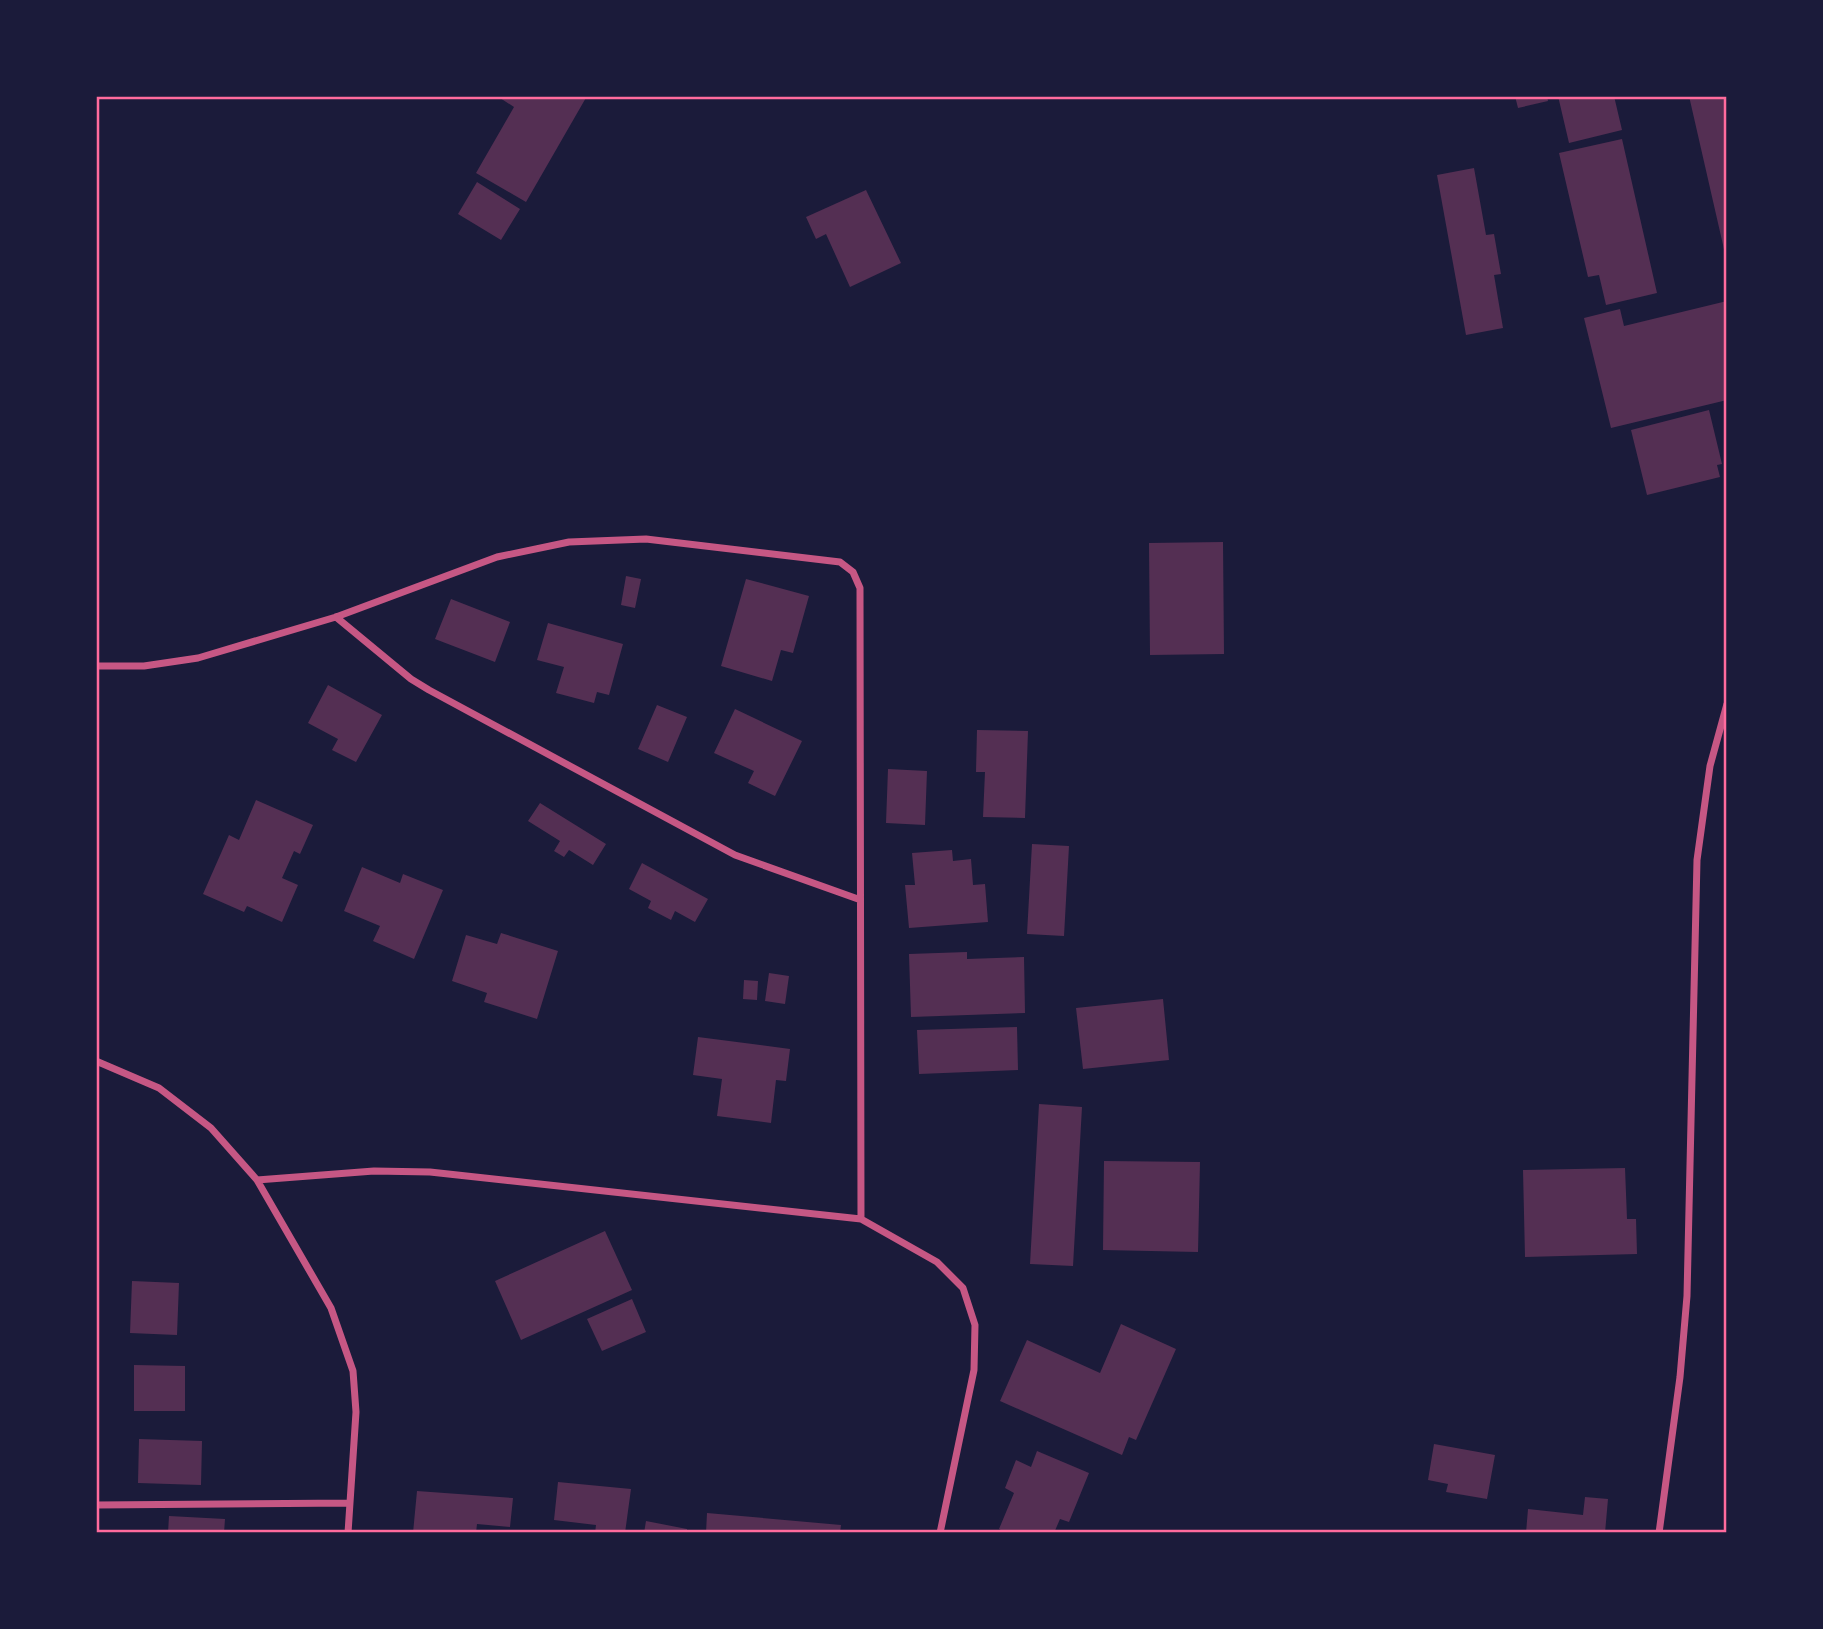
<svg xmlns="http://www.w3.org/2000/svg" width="1823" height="1629" font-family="'Roboto Condensed',sans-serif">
<rect width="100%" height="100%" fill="#1b1b3a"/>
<!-- building -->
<path fill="#542f53" d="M 497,96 L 587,96 L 526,202 L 476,173 L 514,107 Z
M 1515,96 L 1547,96 L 1548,101 L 1518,108 Z
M 1558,96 L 1614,96 L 1622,130 L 1569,143 Z
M 1689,96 L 1727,96 L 1727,258 L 1726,258 Z
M 1622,139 L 1657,293 L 1606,305 L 1599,275 L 1588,277 L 1559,153 Z
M 1474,168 L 1486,235 L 1494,234 L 1501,274 L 1494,275 L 1503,328 L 1466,335 L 1437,175 Z
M 477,182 L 520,209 L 501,240 L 458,214 Z
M 866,190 L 901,263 L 850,287 L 826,234 L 816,239 L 806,217 Z
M 1727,301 L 1727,400 L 1611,428 L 1584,318 L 1620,309 L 1624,326 Z
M 1709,410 L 1722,464 L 1717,465 L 1720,477 L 1647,495 L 1631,430 Z
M 1223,542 L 1224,654 L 1150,655 L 1149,543 Z
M 626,576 L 641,579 L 635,608 L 621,605 Z
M 746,579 L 809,596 L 793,653 L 781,650 L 772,681 L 721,666 Z
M 451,599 L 510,622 L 495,662 L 435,639 Z
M 548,623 L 623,644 L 609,695 L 597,692 L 594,703 L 556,693 L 564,667 L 537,660 Z
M 328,685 L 382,715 L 356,762 L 332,750 L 338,739 L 308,723 Z
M 657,705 L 687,717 L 668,762 L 638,749 Z
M 735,709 L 802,741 L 775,796 L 748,783 L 754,771 L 714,753 Z
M 977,730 L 1028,731 L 1025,818 L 983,817 L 985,772 L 976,772 Z
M 888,769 L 927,771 L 925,825 L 886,823 Z
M 256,800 L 313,825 L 300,854 L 294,851 L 282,878 L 298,885 L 282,922 L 247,906 L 244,912 L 203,894 L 229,835 L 239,840 Z
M 540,803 L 606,844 L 593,865 L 569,850 L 564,857 L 554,851 L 560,841 L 528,821 Z
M 1032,844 L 1069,846 L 1064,936 L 1027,934 Z
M 952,850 L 953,861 L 971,859 L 973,885 L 985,884 L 988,922 L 909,928 L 905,885 L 915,885 L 912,853 Z
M 642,863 L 708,899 L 695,922 L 675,911 L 671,920 L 648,908 L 651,901 L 629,889 Z
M 362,867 L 400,883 L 403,874 L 443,890 L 414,959 L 373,941 L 380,926 L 344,911 Z
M 501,933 L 558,951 L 537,1019 L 484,1002 L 487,993 L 452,981 L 466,935 L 497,944 Z
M 967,952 L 967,959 L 1024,957 L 1025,1013 L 911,1017 L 909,954 Z
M 769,973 L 789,976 L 785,1004 L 765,1001 Z
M 744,980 L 758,981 L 757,1000 L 743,999 Z
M 1163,999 L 1169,1060 L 1083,1069 L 1076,1008 Z
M 1017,1027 L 1018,1070 L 919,1074 L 917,1030 Z
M 698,1037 L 790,1049 L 786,1081 L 776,1080 L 771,1123 L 717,1116 L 722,1079 L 693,1075 Z
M 1039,1104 L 1082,1107 L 1073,1266 L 1030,1264 Z
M 1104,1161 L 1200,1162 L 1198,1252 L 1103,1250 Z
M 1625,1168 L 1627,1219 L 1636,1219 L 1637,1254 L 1525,1257 L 1523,1170 Z
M 605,1231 L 632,1290 L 521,1340 L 495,1281 Z
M 132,1281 L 179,1283 L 177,1335 L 130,1333 Z
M 632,1299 L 646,1332 L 602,1351 L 587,1319 Z
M 1121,1324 L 1176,1349 L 1136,1440 L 1129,1437 L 1122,1455 L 1000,1401 L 1027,1340 L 1100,1373 Z
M 134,1365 L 185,1366 L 185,1411 L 134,1411 Z
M 139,1439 L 202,1441 L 201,1485 L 138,1483 Z
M 1434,1444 L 1495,1455 L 1487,1499 L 1446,1492 L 1448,1484 L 1428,1480 Z
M 1037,1451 L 1089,1473 L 1069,1522 L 1060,1519 L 1054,1533 L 1006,1533 L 999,1529 L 1014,1493 L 1005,1488 L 1016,1460 L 1031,1467 Z
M 558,1482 L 631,1489 L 625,1533 L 595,1533 L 596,1525 L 554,1520 Z
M 417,1491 L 513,1498 L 510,1527 L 477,1524 L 476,1533 L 413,1533 Z
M 1585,1497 L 1608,1499 L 1605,1533 L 1526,1533 L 1528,1509 L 1583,1515 Z
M 707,1513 L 841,1525 L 840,1533 L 706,1533 Z
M 169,1516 L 225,1519 L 224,1533 L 168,1533 Z
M 646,1521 L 687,1529 L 687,1533 L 644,1533 Z"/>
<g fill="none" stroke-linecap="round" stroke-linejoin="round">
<!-- minor -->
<path stroke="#c65784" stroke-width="7" d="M 336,617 L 411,679 L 429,690 L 735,855 L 858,899
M 96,666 L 144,666 L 198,658 L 336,617 L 497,557 L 569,542 L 646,539 L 840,562 L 853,572 L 860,588 L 861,1219
M 96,1061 L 159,1088 L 211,1128 L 257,1180 L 331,1308 L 353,1371 L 356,1412 L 348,1533
M 257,1180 L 374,1171 L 430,1172 L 861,1219 L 937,1262 L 963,1288 L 975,1325 L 974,1370 L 940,1533
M 96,1505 L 350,1503
M 1659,1533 L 1680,1377 L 1687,1296 L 1697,860 L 1710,766 L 1727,704"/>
</g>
<!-- border -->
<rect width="1823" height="1629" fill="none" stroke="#1b1b3a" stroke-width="196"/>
<rect x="98" y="98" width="1627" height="1433" fill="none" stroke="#ff6b9d" stroke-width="2.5"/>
</svg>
